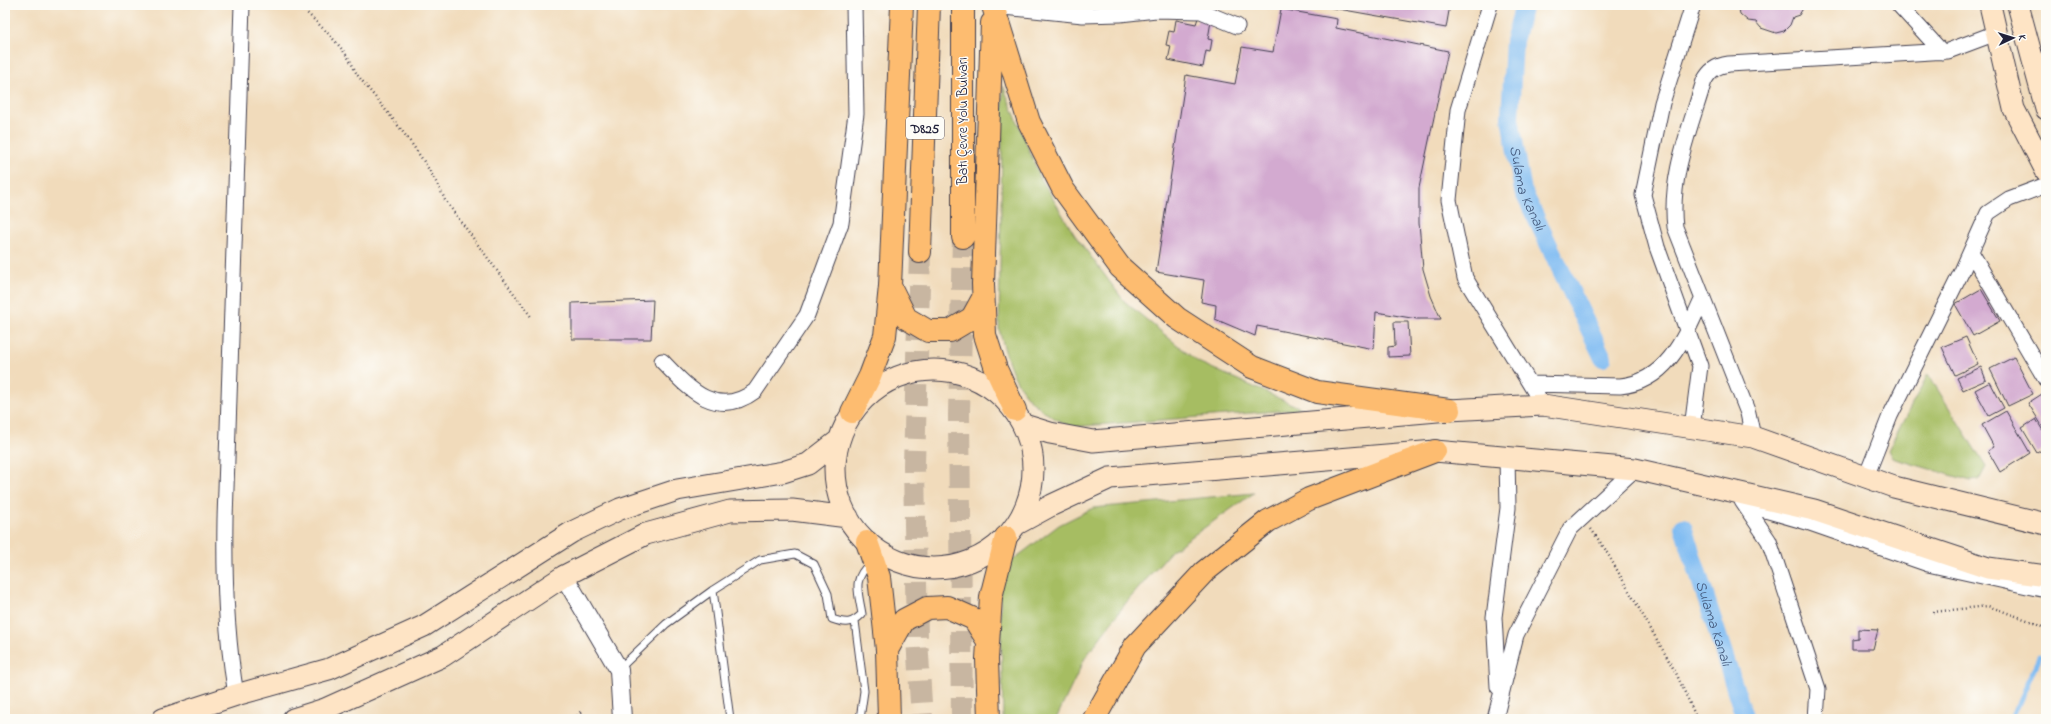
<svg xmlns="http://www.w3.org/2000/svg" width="2051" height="724" font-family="'Indie Flower',sans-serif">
<rect width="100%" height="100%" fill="#fdfcf7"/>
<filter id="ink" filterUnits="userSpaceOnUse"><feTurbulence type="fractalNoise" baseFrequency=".025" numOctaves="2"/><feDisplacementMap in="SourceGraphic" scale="8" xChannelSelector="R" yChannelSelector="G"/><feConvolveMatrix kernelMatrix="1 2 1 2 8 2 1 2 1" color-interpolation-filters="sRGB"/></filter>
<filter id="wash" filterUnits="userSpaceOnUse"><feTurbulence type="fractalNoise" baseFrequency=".012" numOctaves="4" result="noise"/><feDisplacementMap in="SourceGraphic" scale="16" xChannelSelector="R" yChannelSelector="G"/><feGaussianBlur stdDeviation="0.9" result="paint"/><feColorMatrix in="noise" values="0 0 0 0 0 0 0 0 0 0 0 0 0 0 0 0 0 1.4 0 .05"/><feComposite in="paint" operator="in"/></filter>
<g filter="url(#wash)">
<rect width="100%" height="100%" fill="#f1dbbb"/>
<!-- green -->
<path fill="#a6bd62" stroke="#64704e" d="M 1003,86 L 1040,177 L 1074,234 L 1124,301 L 1198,362 L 1303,409 L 1071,427 C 1020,402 1013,382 999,329 Z
M 1928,374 L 1986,467 L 1979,480 L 1971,481 L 1892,458 L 1888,450 Z
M 1254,493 L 1171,551 L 1125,604 L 1085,658 L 1056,719 L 1003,719 L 1000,586 L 1010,562 L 1059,525 L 1093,508 Z"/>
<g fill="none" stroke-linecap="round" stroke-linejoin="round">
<!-- stream -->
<path stroke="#80bcf2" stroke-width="5" d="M 2012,719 L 2039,657"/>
<!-- canal -->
<g stroke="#80bcf2" stroke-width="18">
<path id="s1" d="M 1524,5 L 1514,41 L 1510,118 L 1523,191 L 1603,358"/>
<path id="s2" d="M 1683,527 L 1745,719"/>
</g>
</g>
<g id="blocks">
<!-- building -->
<path fill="#d3aad0" d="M 1316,5 L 1450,5 L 1446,28 Z
M 1738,5 L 1805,5 L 1799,15 L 1793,17 L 1790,25 L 1784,31 L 1776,33 L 1761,28 L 1756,22 L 1748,21 L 1740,14 Z
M 1281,9 L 1337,19 L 1336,28 L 1448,51 L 1419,188 L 1419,223 L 1423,269 L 1431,296 L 1441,319 L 1417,319 L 1376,312 L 1374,349 L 1257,326 L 1255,336 L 1215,319 L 1216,305 L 1201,302 L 1204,280 L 1156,272 L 1186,75 L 1235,84 L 1242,47 L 1273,52 Z
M 1198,18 L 1211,21 L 1208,39 L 1212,40 L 1210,52 L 1206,51 L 1203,67 L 1168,60 L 1171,46 L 1166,45 L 1169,31 L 1174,32 L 1176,20 L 1196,24 Z
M 1981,289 L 2000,321 L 1973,336 L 1955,304 Z
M 653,300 L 651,339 L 572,339 L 572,303 Z
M 1394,322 L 1408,322 L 1410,356 L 1388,357 L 1388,347 L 1395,346 Z
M 1966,337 L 1978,364 L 1955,375 L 1942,347 Z
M 2014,357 L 2033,394 L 2008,406 L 1990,369 Z
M 1981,367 L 1986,380 L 1963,390 L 1957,378 Z
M 1990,382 L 2004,408 L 1989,416 L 1975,390 Z
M 2042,394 L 2046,400 L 2046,432 L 2028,403 Z
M 2006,411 L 2030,453 L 2000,472 L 1988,451 L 1994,447 L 1982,425 Z
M 2036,419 L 2046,436 L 2046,447 L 2037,453 L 2022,428 Z
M 1858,629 L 1878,630 L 1873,649 L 1852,649 L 1852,639 L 1858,638 Z"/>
</g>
</g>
<g filter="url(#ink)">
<use href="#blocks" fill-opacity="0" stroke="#413e4e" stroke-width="1"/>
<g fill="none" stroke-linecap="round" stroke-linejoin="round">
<!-- trunk-tunnel -->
<path stroke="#c8b6a1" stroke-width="22" stroke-dasharray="22 11" stroke-linecap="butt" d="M 920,252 L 914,465 L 917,639 L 922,719
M 962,719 L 959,415 L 963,237"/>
<!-- service casing -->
<g stroke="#413e4e" stroke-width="9">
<path id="service" d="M 713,590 L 730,719
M 855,621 L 864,691 L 860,719
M 619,669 L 666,624 L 713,590 L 760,560 L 795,554 L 814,564 L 828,594 L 832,619 C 846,624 852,624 862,614 C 858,590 852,580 871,562"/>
</g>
<!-- minor casing -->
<g stroke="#413e4e" stroke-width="17">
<path id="minor" d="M 1490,5 L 1458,110 L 1449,200 L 1465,278 L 1543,405
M 1899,5 L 1942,52
M 993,6 L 1083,15 L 1120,14 L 1156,10 L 1201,11 L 1237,26
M 1971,252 L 2046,380
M 662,361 C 688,388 716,420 755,391 L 807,315 L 841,223 L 856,114 L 854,5
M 1531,384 L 1620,386 C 1667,382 1685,337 1702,299
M 1692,428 L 1700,366 L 1657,247 L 1643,195 L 1662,103 L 1693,5
M 1753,437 L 1748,413 L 1675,227 C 1669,177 1690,129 1704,81 C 1710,70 1716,66 1729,64 L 1948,51 L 1996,33
M 1866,477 L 1890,416 L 1962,271 L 1988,213 L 2009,199 L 2046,185
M 1742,501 L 1769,541 L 1818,689 L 1816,719
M 1744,504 L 1807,522 L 1928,564 L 2046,590
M 1498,687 L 1494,617 L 1508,508 L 1507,457
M 236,695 C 226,634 224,580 225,519 L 242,5
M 1495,719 L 1516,635 L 1570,529 L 1635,469"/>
</g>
<!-- tertiary casing -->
<g stroke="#413e4e" stroke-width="20">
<path id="tertiary" d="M 564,576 L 619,670 L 622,719"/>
</g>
<!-- secondary casing -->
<g stroke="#413e4e" stroke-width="23">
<path id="secondary" d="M 1990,5 L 2014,109 L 2046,171
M 2018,5 L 2046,109
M835 469a99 99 0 1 1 198 0a99 99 0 1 1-198 0Z
M 1024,425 L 1050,433 L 1093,441 L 1449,410 L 1543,405 L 1753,437 L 1894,487 L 2046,524
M 1017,524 L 1052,505 L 1110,478 L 1435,451 L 1635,469 L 1814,510 L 1988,568 L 2046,576
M 163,719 L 236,695 L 329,669 L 424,626 L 572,532 L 620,509 L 677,490 L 783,472 L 808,464 L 839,440
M 293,719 L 325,709 L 443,656 L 564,576 L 646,534 L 730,511 L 792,510 L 848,517"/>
</g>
<!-- trunk casing -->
<g stroke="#413e4e" stroke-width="24">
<path id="trunk" d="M 993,6 L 1029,122 L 1063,189 L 1120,267 L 1177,318 L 1252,367 L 1317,392 L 1449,410
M 992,23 L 983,284 L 985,335 L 996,369 L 1015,410
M 963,237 L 963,5
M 920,252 L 929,5
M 890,286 L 906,318 L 928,331 L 950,331 L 972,318 L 983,298
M 852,412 L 870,376 L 885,336 L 890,286 L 902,5
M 867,542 L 879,577 L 887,650 L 889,719
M 887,650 L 904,620 L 927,608 L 947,607 L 974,619 L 988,641
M 989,719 L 987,659 L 991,597 L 1006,537
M 1094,719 L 1135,646 L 1204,572 L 1268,521 L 1309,499 L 1435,451"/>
</g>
<!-- path -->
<path stroke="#413e4e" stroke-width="2.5" stroke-dasharray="1 3" stroke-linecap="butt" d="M 299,5 C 316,22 335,38 349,59 C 353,65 355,72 359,77 C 390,116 425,155 445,200 L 532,318
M 1591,529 L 1605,549 L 1676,673 L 1697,719
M 1933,612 L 1988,606 L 2030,621 L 2046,629
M 575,719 L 581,711 L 582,719"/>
<!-- service -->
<use href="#service" stroke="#fff" stroke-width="7"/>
<!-- minor -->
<use href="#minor" stroke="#fff" stroke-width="15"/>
<!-- tertiary -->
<use href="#tertiary" stroke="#fff" stroke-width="18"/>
<!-- secondary -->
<use href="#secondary" stroke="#fee4c5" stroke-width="21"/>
<!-- trunk -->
<use href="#trunk" stroke="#fdbc6f" stroke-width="22"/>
</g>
</g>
<g text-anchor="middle" stroke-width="3" stroke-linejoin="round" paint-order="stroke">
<!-- shield labels -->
<rect fill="#fdfcf7" stroke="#646373" stroke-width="1" x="906" y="117" width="38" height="22" rx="3"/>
<g font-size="13" font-weight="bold" fill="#22223b">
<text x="925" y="133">D825</text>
</g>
<!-- street labels -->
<g font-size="14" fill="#22223b" stroke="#fdfcf7">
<text transform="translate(962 121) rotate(-90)" y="5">Batı Çevre Yolu Bulvarı</text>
</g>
<!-- water labels -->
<g font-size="15" font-style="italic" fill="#43587b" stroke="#fdfcf7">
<text dy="5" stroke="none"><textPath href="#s1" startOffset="187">Sulama Kanalı</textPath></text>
<text dy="5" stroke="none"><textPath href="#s2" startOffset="101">Sulama Kanalı</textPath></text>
</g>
</g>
<!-- margin -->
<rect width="2051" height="724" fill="none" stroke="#fdfcf7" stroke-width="20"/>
<!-- north arrow -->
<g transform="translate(2013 38) rotate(86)" stroke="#fdfcf7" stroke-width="3" paint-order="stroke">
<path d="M0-3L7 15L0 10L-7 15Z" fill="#22223b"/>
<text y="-6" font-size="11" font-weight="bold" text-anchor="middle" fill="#22223b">K</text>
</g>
</svg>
